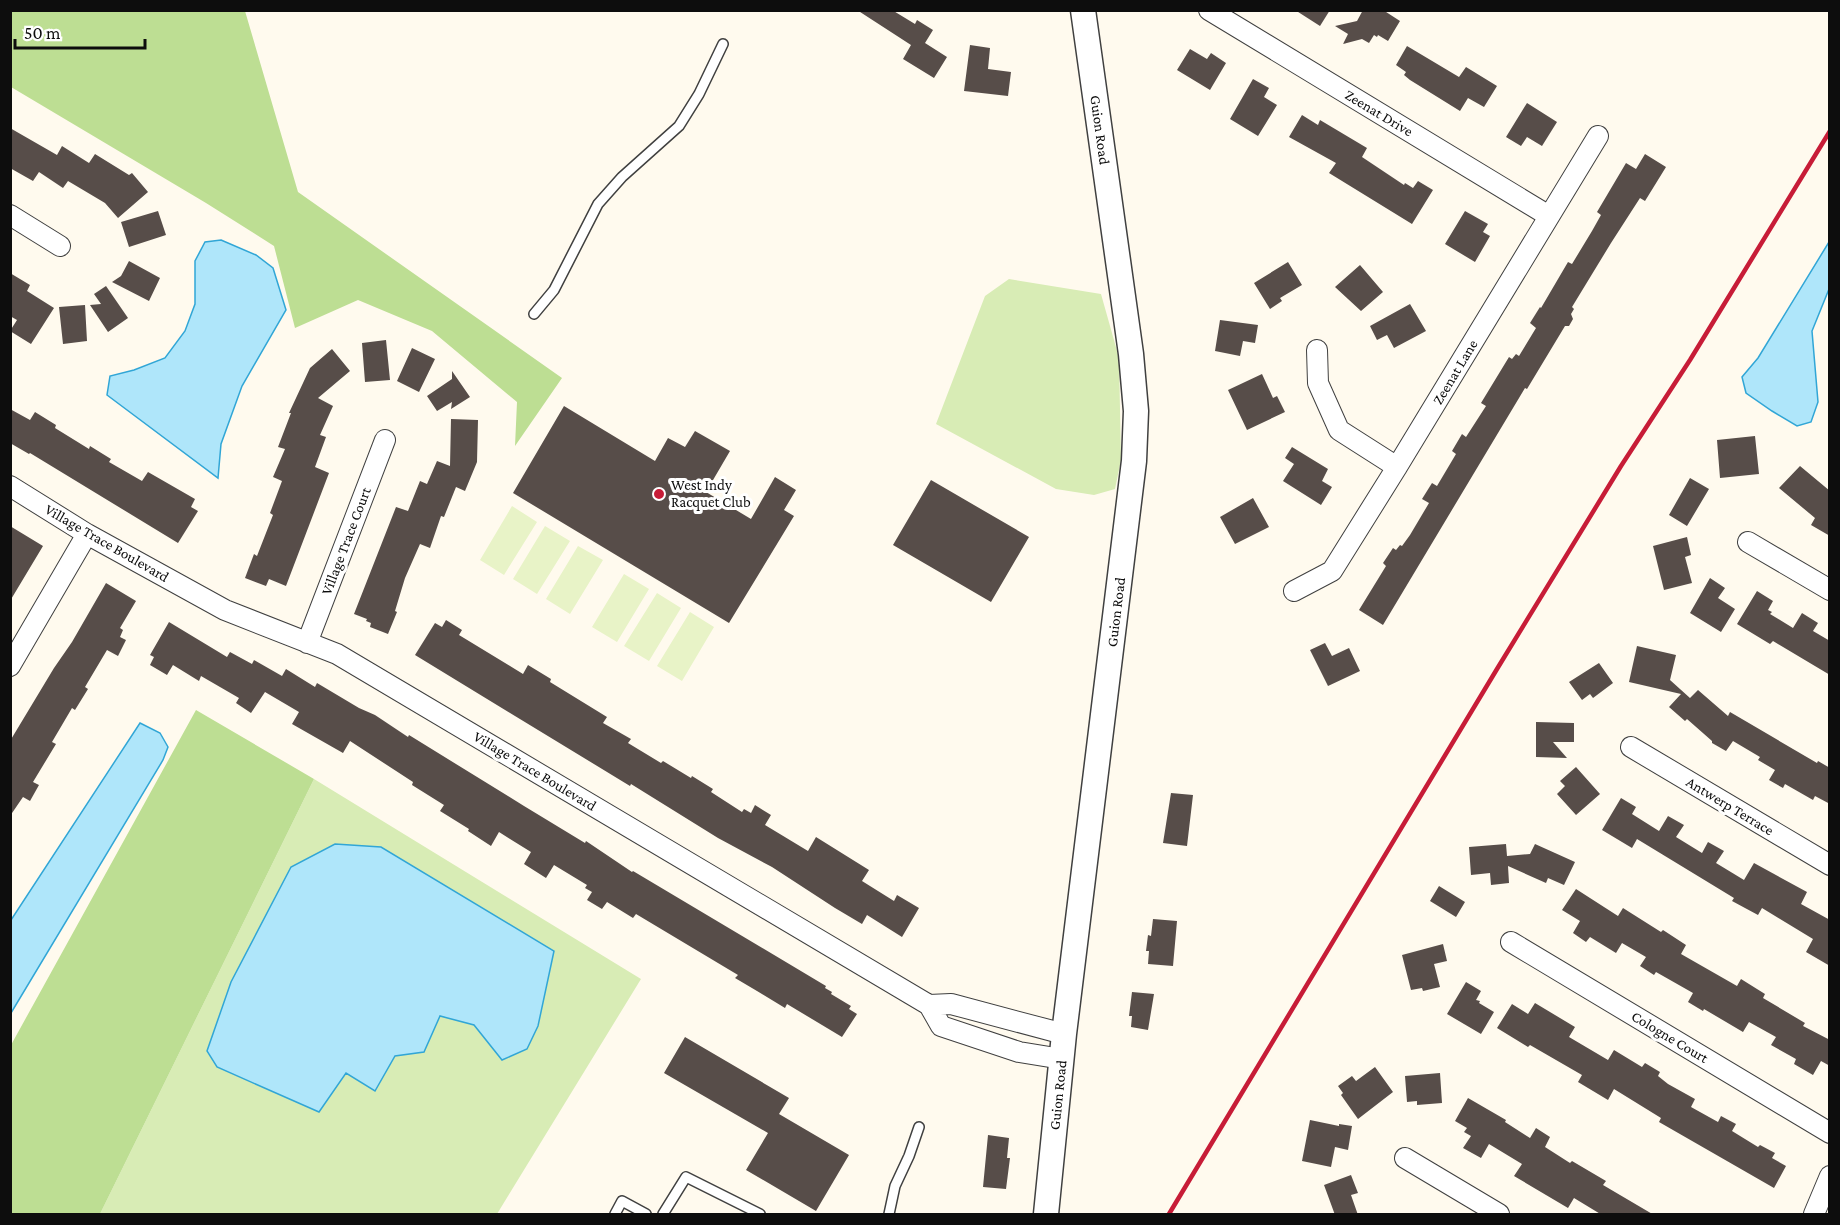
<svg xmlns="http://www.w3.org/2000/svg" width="1840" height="1225" font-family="'Crimson Pro',serif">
<rect width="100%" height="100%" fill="#fffaee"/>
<!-- green -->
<path fill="#d8ecb5" d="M 1009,279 L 1101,294 L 1119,358 L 1121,460 L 1115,489 L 1094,495 L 1056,489 L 936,424 L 985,296 Z
M 314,779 L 641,979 L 497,1214 L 100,1214 Z"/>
<!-- forest -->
<path fill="#bdde93" d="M 11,10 L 245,11 L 298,192 L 562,378 L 515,446 L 517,402 L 432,331 L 358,300 L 295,328 L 274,246 L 206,203 L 11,87 Z
M 196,710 L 314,779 L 100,1214 L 11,1214 L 11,1045 Z"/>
<!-- pitch -->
<path fill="#e8f3c7" d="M 512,506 L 537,522 L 504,575 L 480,560 Z
M 545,526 L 570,541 L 537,594 L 513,579 Z
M 578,546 L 603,560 L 570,614 L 546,599 Z
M 624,574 L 649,589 L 617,642 L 592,627 Z
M 657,593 L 681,608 L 649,661 L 624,646 Z
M 690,612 L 714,627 L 682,681 L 657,666 Z"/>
<!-- water -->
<path fill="#afe6fa" stroke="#31a6d6" stroke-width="1.5" d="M 221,240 L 256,255 L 273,268 L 286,310 L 242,386 L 221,444 L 218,478 L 107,395 L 110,376 L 134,370 L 165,358 L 185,331 L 195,304 L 195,261 L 205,242 Z
M 1829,242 L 1829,289 L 1812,331 L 1818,402 L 1811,422 L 1797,426 L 1772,411 L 1746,393 L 1742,377 L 1758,358 Z
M 140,723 L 160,733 L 168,747 L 163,760 L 11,1013 L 11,920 Z
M 335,844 L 381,847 L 554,951 L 538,1026 L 527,1049 L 502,1060 L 474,1025 L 440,1016 L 424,1052 L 395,1056 L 375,1091 L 346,1073 L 319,1112 L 217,1067 L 207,1051 L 231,982 L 291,867 Z"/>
<!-- building -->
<path fill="#574d49" d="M 857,10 L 892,10 L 915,24 L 917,20 L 933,30 L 925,43 L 947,57 L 934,78 L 903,59 L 911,45 Z
M 1295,10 L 1330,10 L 1320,26 Z
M 1363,10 L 1383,10 L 1400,21 L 1388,41 L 1378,35 L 1377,37 L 1374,35 L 1369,43 L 1362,39 L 1343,44 L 1348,34 L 1335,26 L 1357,21 Z
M 970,45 L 990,48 L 988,69 L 1011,72 L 1008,96 L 964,91 Z
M 1407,46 L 1459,77 L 1466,67 L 1497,86 L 1484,107 L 1468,98 L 1460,111 L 1410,80 L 1404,75 L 1406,72 L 1396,65 Z
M 1190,49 L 1207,59 L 1211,53 L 1226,63 L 1210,90 L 1177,70 Z
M 1253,79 L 1269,88 L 1264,97 L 1277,105 L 1258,136 L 1230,119 Z
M 1527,103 L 1557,122 L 1542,146 L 1527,137 L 1521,146 L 1506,137 Z
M 1302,115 L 1318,125 L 1320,120 L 1367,148 L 1362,157 L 1404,185 L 1405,183 L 1413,188 L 1418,181 L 1433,190 L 1412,224 L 1329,173 L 1336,163 L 1289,137 Z
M 10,128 L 57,155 L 62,146 L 89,163 L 95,154 L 129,175 L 132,173 L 148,192 L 118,218 L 105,203 L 68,181 L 63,188 L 39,172 L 33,181 L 10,168 Z
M 1645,154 L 1666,167 L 1645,201 L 1640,198 L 1611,243 L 1572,307 L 1574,309 L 1571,314 L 1573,319 L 1569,326 L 1565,326 L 1527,389 L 1525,388 L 1383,625 L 1359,610 L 1386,566 L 1383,563 L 1393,548 L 1396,550 L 1400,545 L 1402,546 L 1410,535 L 1429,503 L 1422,499 L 1432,483 L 1437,486 L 1456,454 L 1452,451 L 1462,434 L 1466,437 L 1486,406 L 1481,403 L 1509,357 L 1512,359 L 1516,354 L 1519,356 L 1536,328 L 1530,323 L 1540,307 L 1541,308 L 1568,262 L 1572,264 L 1592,231 L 1601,215 L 1597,212 L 1626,163 L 1636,169 Z
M 158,211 L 166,235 L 129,247 L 121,222 Z
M 1465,211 L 1488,224 L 1483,232 L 1490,236 L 1475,262 L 1445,244 Z
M 129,261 L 160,278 L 149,301 L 112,282 L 121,276 Z
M 1288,262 L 1302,285 L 1280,298 L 1282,301 L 1270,309 L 1254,283 Z
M 1360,265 L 1383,292 L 1361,311 L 1335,287 Z
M 10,273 L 30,285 L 27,291 L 54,308 L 31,344 L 10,331 L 17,320 L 10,316 Z
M 106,286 L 128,318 L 108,332 L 90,305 L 101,304 L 94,294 Z
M 1410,304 L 1426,331 L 1394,348 L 1387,335 L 1377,340 L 1370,326 Z
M 85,305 L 87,341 L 63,344 L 59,307 Z
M 1220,320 L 1258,325 L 1255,343 L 1243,341 L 1240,356 L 1215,351 Z
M 386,340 L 390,380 L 365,382 L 362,343 Z
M 412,348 L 435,359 L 419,392 L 397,381 Z
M 332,349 L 350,371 L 318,398 L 333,406 L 320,435 L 326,437 L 315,467 L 329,473 L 286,586 L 269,579 L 266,586 L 245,578 L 254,554 L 257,556 L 273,515 L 270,513 L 282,481 L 273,477 L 285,449 L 278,447 L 291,413 L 289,413 L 310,368 Z
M 452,371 L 470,397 L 451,409 L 452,402 L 437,411 L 427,396 L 452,379 Z
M 1262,374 L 1273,398 L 1277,396 L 1285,412 L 1247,430 L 1228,390 Z
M 564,406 L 655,461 L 668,438 L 685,447 L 695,431 L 730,451 L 706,492 L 751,519 L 775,477 L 796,490 L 784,510 L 794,516 L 729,623 L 513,493 Z
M 10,409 L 30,420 L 35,412 L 56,425 L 55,428 L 89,449 L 90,446 L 111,459 L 109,462 L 142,481 L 148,472 L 195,499 L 191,507 L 198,511 L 178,543 L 30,453 L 29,454 L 10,443 Z
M 451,419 L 478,420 L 477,462 L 465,491 L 456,487 L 444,517 L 441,516 L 430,548 L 420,544 L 405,578 L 395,611 L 397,612 L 388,634 L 370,627 L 371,623 L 366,621 L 367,619 L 354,614 L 396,507 L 408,511 L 420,481 L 427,484 L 437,461 L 450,466 Z
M 1755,436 L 1759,474 L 1720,478 L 1717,440 Z
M 1292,447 L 1328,469 L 1322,481 L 1332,487 L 1321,505 L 1283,481 L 1294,464 L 1285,458 Z
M 1800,466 L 1830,491 L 1830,536 L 1811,525 L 1815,518 L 1779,488 Z
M 1690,478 L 1709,489 L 1687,526 L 1669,515 Z
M 931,480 L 1029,537 L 991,602 L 893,545 Z
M 1253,498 L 1269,527 L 1235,544 L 1220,517 Z
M 10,526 L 43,546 L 10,601 Z
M 1687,537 L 1691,555 L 1685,557 L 1692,583 L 1664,590 L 1653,546 Z
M 1710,578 L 1725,588 L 1718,598 L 1735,609 L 1721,632 L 1690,613 Z
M 106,583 L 136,601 L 120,628 L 123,630 L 120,637 L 126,640 L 118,656 L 107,650 L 85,687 L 88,689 L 75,710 L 72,708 L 52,742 L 56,744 L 33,782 L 39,785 L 30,801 L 23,797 L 10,816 L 10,741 L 54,668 L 72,642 Z
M 1757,591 L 1773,601 L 1768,610 L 1772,612 L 1770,614 L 1793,628 L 1802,613 L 1818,623 L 1813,631 L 1830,641 L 1830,675 L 1773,641 L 1770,644 L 1737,624 Z
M 446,620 L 462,630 L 459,635 L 523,674 L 528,665 L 551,679 L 550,682 L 607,717 L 603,723 L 631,739 L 628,743 L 661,763 L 663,761 L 691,778 L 692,776 L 713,789 L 711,792 L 742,812 L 744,809 L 751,813 L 755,805 L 771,815 L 765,825 L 808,851 L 816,837 L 869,870 L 862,881 L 894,901 L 897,895 L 919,908 L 902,937 L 867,915 L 862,924 L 835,908 L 772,867 L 718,838 L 631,784 L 630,786 L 415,655 L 435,623 L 442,627 Z
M 169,622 L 227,657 L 230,652 L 252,664 L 254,660 L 282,676 L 286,669 L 315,687 L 317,683 L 359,708 L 375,715 L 408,737 L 409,735 L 524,806 L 585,843 L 586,841 L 632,872 L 633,871 L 826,986 L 825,988 L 832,992 L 831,994 L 851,1006 L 849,1009 L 857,1014 L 842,1037 L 787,1004 L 785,1008 L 757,991 L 735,978 L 738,975 L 636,914 L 633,918 L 607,902 L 602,909 L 587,900 L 592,892 L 585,888 L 587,885 L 554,865 L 546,878 L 524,864 L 531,852 L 499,832 L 491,846 L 468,831 L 469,829 L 440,811 L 444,805 L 412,785 L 413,782 L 350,741 L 343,753 L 292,724 L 299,712 L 265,692 L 251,713 L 236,703 L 239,698 L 201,676 L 199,681 L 173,665 L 167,675 L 150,665 L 154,657 L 150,655 Z
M 1325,643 L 1332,656 L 1349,648 L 1360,671 L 1328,686 L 1310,650 Z
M 1637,646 L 1676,655 L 1670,680 L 1690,698 L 1698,690 L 1728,716 L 1730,712 L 1817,763 L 1818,761 L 1830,768 L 1830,804 L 1815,796 L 1813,800 L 1785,784 L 1783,788 L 1769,780 L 1775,770 L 1758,760 L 1760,757 L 1733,741 L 1726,751 L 1712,743 L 1712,741 L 1687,719 L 1685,721 L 1669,707 L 1681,694 L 1629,682 Z
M 1599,663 L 1613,683 L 1593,698 L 1590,694 L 1582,700 L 1569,682 Z
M 1536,722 L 1574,723 L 1574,742 L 1553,742 L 1567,758 L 1536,757 Z
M 1576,767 L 1600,794 L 1576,815 L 1557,794 L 1565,786 L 1560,781 Z
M 1171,793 L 1193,795 L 1187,846 L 1163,843 Z
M 1621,798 L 1636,807 L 1632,814 L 1659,831 L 1668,816 L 1684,825 L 1676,837 L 1702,853 L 1708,842 L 1724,851 L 1716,863 L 1744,880 L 1754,863 L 1807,892 L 1801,904 L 1830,920 L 1830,966 L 1806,952 L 1813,939 L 1762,908 L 1758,915 L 1732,901 L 1734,898 L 1637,839 L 1632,848 L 1602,830 Z
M 1506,844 L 1507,856 L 1530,854 L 1535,844 L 1575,862 L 1564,885 L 1548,878 L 1546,883 L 1508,866 L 1509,883 L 1491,885 L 1490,873 L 1471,875 L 1469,847 Z
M 1439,886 L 1465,902 L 1456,917 L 1430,901 Z
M 1576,889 L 1618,916 L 1623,908 L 1661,932 L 1663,930 L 1686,945 L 1681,954 L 1737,986 L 1741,979 L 1765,994 L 1763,998 L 1805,1023 L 1803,1026 L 1830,1040 L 1830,1066 L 1821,1061 L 1813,1075 L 1794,1064 L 1796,1059 L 1771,1045 L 1776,1037 L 1749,1022 L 1743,1032 L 1704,1009 L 1703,1011 L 1688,1002 L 1693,993 L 1656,972 L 1654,975 L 1640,966 L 1646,957 L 1622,943 L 1616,953 L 1590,937 L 1586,942 L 1573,933 L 1580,921 L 1562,910 Z
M 1153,919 L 1177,921 L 1173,966 L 1148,964 L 1149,951 L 1146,951 L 1148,935 L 1151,936 Z
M 1443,944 L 1447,961 L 1434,964 L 1440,987 L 1423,991 L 1422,988 L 1411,990 L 1402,955 Z
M 1466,982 L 1481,991 L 1476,1000 L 1480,1001 L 1479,1003 L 1494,1012 L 1481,1034 L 1447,1014 Z
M 1132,992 L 1154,994 L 1148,1030 L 1131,1027 L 1132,1016 L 1129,1016 Z
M 1535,1003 L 1575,1027 L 1569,1037 L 1608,1060 L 1614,1050 L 1642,1067 L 1645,1063 L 1660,1072 L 1658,1076 L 1668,1084 L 1695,1099 L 1691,1107 L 1718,1122 L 1721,1116 L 1736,1124 L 1732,1131 L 1758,1147 L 1760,1145 L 1775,1153 L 1772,1158 L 1786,1166 L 1774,1188 L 1659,1122 L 1661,1118 L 1614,1089 L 1608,1100 L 1578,1082 L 1582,1075 L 1530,1045 L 1528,1047 L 1497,1028 L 1512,1004 L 1528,1014 Z
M 685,1037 L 789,1098 L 779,1114 L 849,1155 L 816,1211 L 746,1170 L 768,1133 L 664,1073 Z
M 1375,1067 L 1393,1092 L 1358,1119 L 1341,1095 L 1343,1093 L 1338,1086 L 1352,1076 L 1356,1081 Z
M 1440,1073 L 1442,1103 L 1417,1105 L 1417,1101 L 1407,1102 L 1405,1076 Z
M 1468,1098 L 1506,1120 L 1505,1122 L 1530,1138 L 1536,1128 L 1550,1137 L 1545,1147 L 1570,1163 L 1572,1161 L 1606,1181 L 1603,1185 L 1654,1215 L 1602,1215 L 1574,1198 L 1568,1208 L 1514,1176 L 1522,1164 L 1489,1144 L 1481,1158 L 1463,1148 L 1471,1136 L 1464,1132 L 1467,1128 L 1455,1121 Z
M 1310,1120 L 1339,1126 L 1339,1124 L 1352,1126 L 1348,1150 L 1335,1147 L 1331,1167 L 1302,1161 Z
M 988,1135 L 1009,1138 L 1007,1158 L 1010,1158 L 1006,1189 L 983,1187 Z
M 1351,1175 L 1358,1193 L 1351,1195 L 1358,1215 L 1335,1215 L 1324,1185 Z"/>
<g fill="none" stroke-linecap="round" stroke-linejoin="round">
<!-- service casing -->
<g stroke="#404040" stroke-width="12">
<path id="service" d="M 534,314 L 554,290 L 598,204 L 622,177 L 679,126 L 699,94 L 723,44
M 615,1214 L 622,1201 L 646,1214
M 663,1214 L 686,1177 L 760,1214
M 889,1214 L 895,1186 L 909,1156 L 919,1127"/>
</g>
<!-- minor casing -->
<g stroke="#404040" stroke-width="22">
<path id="minor" d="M 1209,10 L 1549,216
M 10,215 L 60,246
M 1317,350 L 1318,383 L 1339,430 L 1397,467
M 10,486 L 87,534 L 225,610 L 337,654 L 929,1005 L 951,1004 L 1064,1034
M 1748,542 L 1830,590
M 1294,591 L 1332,571 L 1397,467 L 1598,136
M 307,643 L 385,440
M 10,666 L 87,534
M 1631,747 L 1830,865
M 1511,942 L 1830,1133
M 929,1005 L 941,1026 L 1019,1052 L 1062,1059
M 1405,1158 L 1499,1214
M 1814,1214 L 1830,1176"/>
</g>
<!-- tertiary casing -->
<g stroke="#404040" stroke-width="27">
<path id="tertiary" d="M 1046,1214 L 1064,1034 L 1134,461 L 1136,411 L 1131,354 L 1083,10"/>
</g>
<!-- service -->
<use href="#service" stroke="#fff" stroke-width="9"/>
<!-- minor -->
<use href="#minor" stroke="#fff" stroke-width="20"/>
<!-- tertiary -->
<use href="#tertiary" stroke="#fff" stroke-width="24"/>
<!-- rail -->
<path stroke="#c71c37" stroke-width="4.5" d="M 1169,1214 L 1497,669 L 1621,466 L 1690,360 L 1830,131"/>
</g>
<!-- markers -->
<circle fill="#c71c37" stroke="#fff" stroke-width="2" cx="659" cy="494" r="6"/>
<g text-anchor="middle" stroke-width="6" stroke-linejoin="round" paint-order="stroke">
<!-- street labels -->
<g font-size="15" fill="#0d0d0d" stroke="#fff">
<text transform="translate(1379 113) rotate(31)" y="5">Zeenat Drive</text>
<text transform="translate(1100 130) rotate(82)" y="5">Guion Road</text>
<text transform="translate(1455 372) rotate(-59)" y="5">Zeenat Lane</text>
<text transform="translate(346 541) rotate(-69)" y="5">Village Trace Court</text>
<text transform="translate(107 543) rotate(30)" y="5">Village Trace Boulevard</text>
<text transform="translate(1116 612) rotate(-83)" y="5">Guion Road</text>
<text transform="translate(535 771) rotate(31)" y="5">Village Trace Boulevard</text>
<text transform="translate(1730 806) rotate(31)" y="5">Antwerp Terrace</text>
<text transform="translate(1670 1037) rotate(31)" y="5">Cologne Court</text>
<text transform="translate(1058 1095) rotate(-84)" y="5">Guion Road</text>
</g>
<!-- poi labels -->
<g font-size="15" fill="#0d0d0d" stroke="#fff" text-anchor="start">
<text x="671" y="490">West Indy<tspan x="671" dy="17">Racquet Club</tspan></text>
</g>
</g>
<!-- border -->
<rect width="1840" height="1225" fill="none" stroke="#0d0d0d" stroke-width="24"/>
<!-- scale -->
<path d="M15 39v9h130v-9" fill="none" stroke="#0d0d0d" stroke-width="3"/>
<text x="24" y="39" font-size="18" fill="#0d0d0d" stroke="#ffffff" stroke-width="4.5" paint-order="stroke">50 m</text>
</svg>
